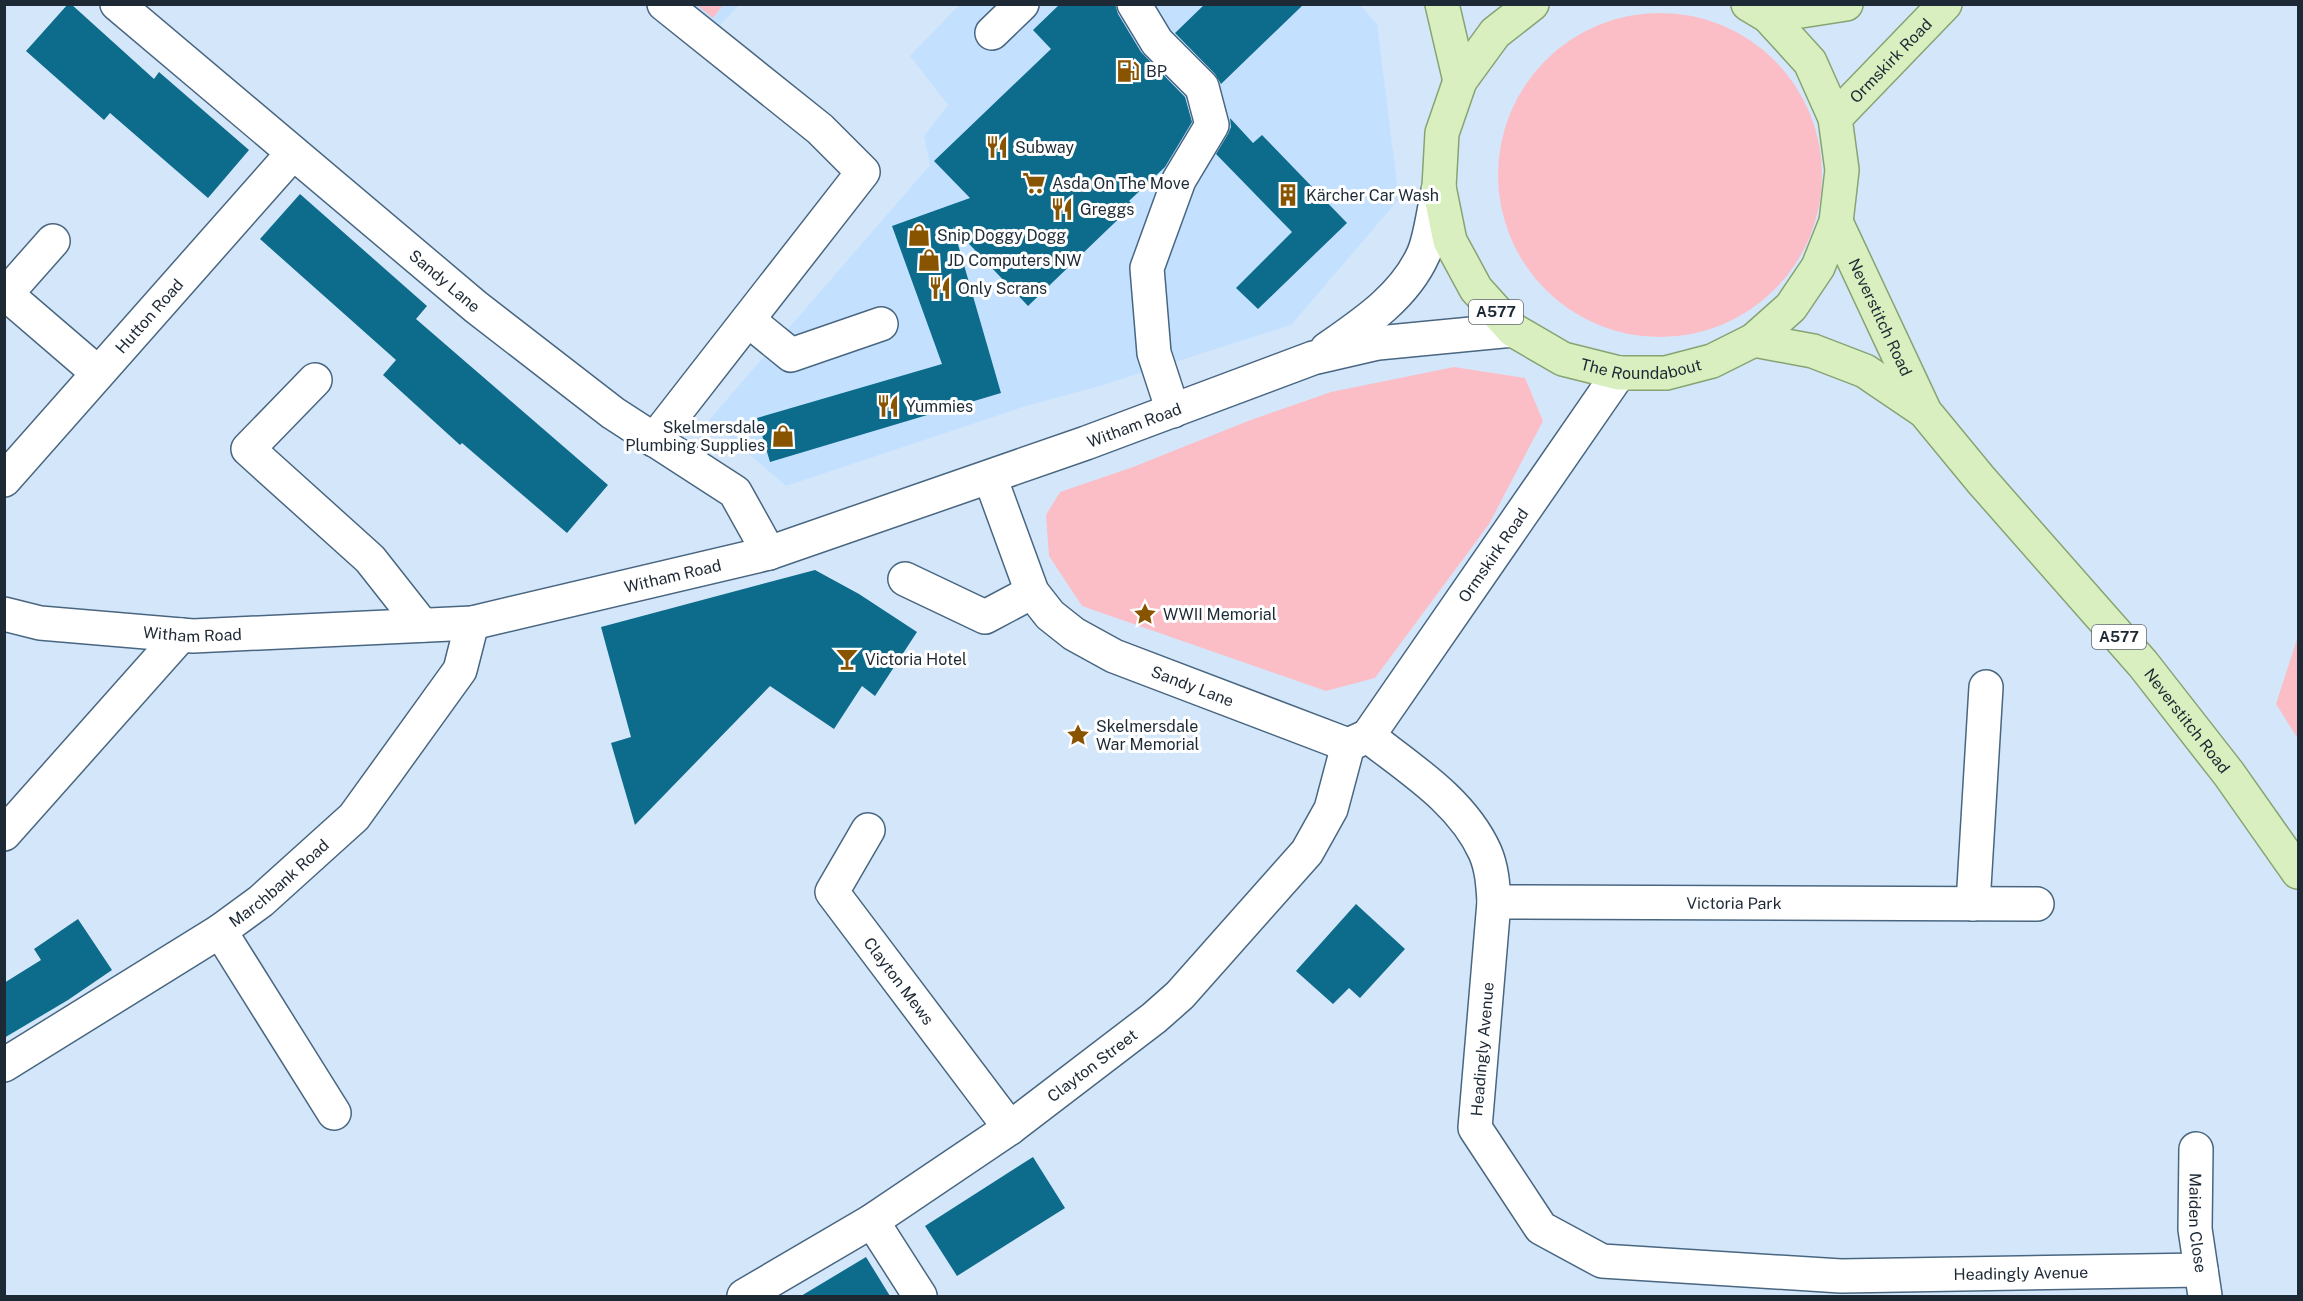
<svg xmlns="http://www.w3.org/2000/svg" width="2303" height="1301" font-family="'Public Sans',sans-serif">
<rect width="100%" height="100%" fill="#d4e7fa"/>
<!-- built -->
<path fill="#c3e1ff" d="M 1359,4 L 1377,24 L 1399,199 L 1291,325 L 1100,386 L 1026,406 L 786,486 L 709,420 L 930,165 L 924,136 L 948,105 L 910,56 L 959,5 Z
M 674,5 L 739,5 L 711,35 Z"/>
<!-- green -->
<path fill="#fbbec7" d="M 697,5 L 723,5 L 713,18 Z
M1498 175a162 162 0 1 1 324 0a162 162 0 1 1-324 0Z
M 1454,367 L 1525,378 L 1543,421 L 1489,524 L 1375,678 L 1326,691 L 1082,606 L 1049,556 L 1046,515 L 1060,492 L 1133,467 L 1248,421 L 1331,392 Z
M 2298,636 L 2298,739 L 2276,704 Z"/>
<!-- building -->
<path fill="#0d6b8c" d="M 68,4 L 71,4 L 154,79 L 159,72 L 249,150 L 208,198 L 110,113 L 104,120 L 26,51 Z
M 1060,4 L 1115,4 L 1118,14 L 1141,52 L 1185,97 L 1192,122 L 1165,167 L 1129,201 L 1133,205 L 1028,306 L 953,227 L 1001,393 L 770,462 L 757,418 L 942,364 L 892,226 L 970,198 L 934,161 L 1051,49 L 1033,30 Z
M 1205,4 L 1304,4 L 1221,84 L 1215,74 L 1175,33 Z
M 1230,118 L 1253,143 L 1262,135 L 1347,223 L 1258,309 L 1236,288 L 1292,232 L 1216,154 L 1228,134 L 1231,127 Z
M 300,194 L 427,306 L 416,319 L 608,485 L 567,533 L 462,443 L 460,445 L 383,375 L 396,360 L 260,239 Z
M 815,570 L 859,594 L 917,632 L 875,696 L 862,686 L 834,729 L 770,686 L 635,825 L 611,743 L 631,737 L 601,627 Z
M 1356,904 L 1405,949 L 1360,998 L 1349,988 L 1333,1004 L 1296,971 Z
M 78,919 L 112,970 L 68,1000 L 4,1038 L 4,983 L 41,960 L 34,949 Z
M 1033,1157 L 1065,1208 L 957,1276 L 925,1226 Z
M 866,1257 L 890,1296 L 801,1296 Z"/>
<g fill="none" stroke-linecap="round" stroke-linejoin="round">
<!-- minor casing -->
<g stroke="#496681" stroke-width="36">
<g id="minor">
<path id="s1" d="M 117,4 L 476,307 L 613,413 L 735,492 L 769,553"/>
<path d="M 1134,4 L 1157,42 L 1202,87 L 1212,125 L 1179,180 L 1147,268 L 1154,353 L 1173,411"/>
<path d="M 992,33 L 1022,4"/>
<path d="M 53,241 L 6,294 L 98,373"/>
<path d="M 748,320 L 791,355 L 881,324"/>
<path d="M 1327,349 C 1363,324 1404,297 1423,255 C 1431,238 1434,206 1439,187"/>
<path d="M 315,380 L 248,449 L 370,559 L 422,625"/>
<path d="M 654,440 L 863,172 L 820,129 L 664,4"/>
<path id="s2" d="M 990,477 L 1032,592 L 1050,615 L 1074,634 L 1114,656 L 1348,745 L 1368,736"/>
<path id="s3" d="M 4,480 L 293,153"/>
<path d="M 905,579 L 985,617 L 1032,592"/>
<path id="s4" d="M 4,614 L 40,623 L 193,636 L 472,623 L 769,553 L 1086,443 L 1313,358 L 1378,343 L 1513,330"/>
<path id="s5" d="M 1368,736 C 1410,769 1462,801 1485,852 C 1492,868 1493,885 1494,902 L 1475,1128 L 1541,1228 L 1602,1261 L 1841,1276 L 2201,1270"/>
<path id="s6" d="M 1368,736 L 1619,373"/>
<path id="s7" d="M 868,830 L 832,892 L 1010,1128"/>
<path d="M 4,834 L 181,635"/>
<path id="s8" d="M 1494,902 L 2037,904"/>
<path d="M 1973,904 L 1986,687"/>
<path d="M 220,931 L 334,1113"/>
<path id="s9" d="M 4,1065 L 220,931 L 261,901 L 354,817 L 460,670 L 472,623"/>
<path id="s10" d="M 2196,1149 L 2195,1229 L 2205,1296"/>
<path d="M 872,1221 L 920,1296"/>
<path id="s11" d="M 744,1296 L 872,1221 L 1010,1128 L 1154,1018 L 1180,995 L 1307,852 L 1331,809 L 1348,745"/>
</g>
</g>
<!-- major casing -->
<g stroke="#87a373" stroke-width="36">
<g id="major">
<path d="M 1442,4 L 1460,81"/>
<path id="s12" d="M 1532,4 L 1495,33 L 1460,81 L 1442,133 L 1439,187 L 1450,241 L 1476,289 L 1513,330 L 1563,359 L 1619,373 L 1666,373 L 1712,361 L 1754,340 L 1791,307 L 1818,267 L 1836,222 L 1842,170 L 1835,118 L 1810,62 L 1768,16 L 1748,4"/>
<path d="M 1768,16 L 1846,4"/>
<path id="s13" d="M 1835,118 L 1945,4"/>
<path id="s14" d="M 1836,222 L 1925,412 L 1981,480 L 2143,664 L 2229,774 L 2298,872"/>
<path d="M 1754,340 L 1813,351 L 1865,371 L 1924,411"/>
</g>
</g>
<!-- minor -->
<use href="#minor" stroke="#fff" stroke-width="33"/>
<!-- major -->
<use href="#major" stroke="#d9efbf" stroke-width="33"/>
</g>
<!-- icons -->
<defs>
<g id="fuel-bare" transform="scale(1.8)"><path d="M-5.5-6h7V0h2V4h1.3V-2.5L3-4.5l.8-.8L6-3V5H2.5V1h-1V6h-7ZM-4.2-4.7v3.2H.2V-4.7Z" fill="#895400" stroke="#fff" stroke-width="2.5" paint-order="stroke"/></g>
<g id="restaurant-bare" transform="scale(1.8)"><path d="M-5-6h1v4h1v-4h1v4h1v-4h1v5L-1.5 .5V6h-2V.5L-5-1ZM5-6V6H3V1.5H1.5Q1.5-4 5-6Z" fill="#895400" stroke="#fff" stroke-width="2.5" paint-order="stroke"/></g>
<g id="supermarket-bare" transform="scale(1.8)"><path d="M-6-5.5h2.5l.6 2H6L4.5 2H-2.5L-4.4-4H-6ZM-1.5 3.2a1.3 1.3 0 1 0 .1 0ZM3 3.2a1.3 1.3 0 1 0 .1 0Z" fill="#895400" stroke="#fff" stroke-width="2.5" paint-order="stroke"/></g>
<g id="building-bare" transform="scale(1.8)"><path d="M-4-6H4V6H1V3H-1V6H-4ZM-2.5-4.3h1.7v1.8h-1.7ZM.8-4.3h1.7v1.8H.8ZM-2.5-1h1.7V.8h-1.7ZM.8-1h1.7V.8H.8Z" fill="#895400" stroke="#fff" stroke-width="2.5" paint-order="stroke"/></g>
<g id="shop-bare" transform="scale(1.8)"><path d="M-5-2.5h2.3a2.7 3.5 0 0 1 5.4 0H5L5.5 6h-11ZM-1.5-2.5h3a1.5 2.3 0 0 0-3 0Z" fill="#895400" stroke="#fff" stroke-width="2.5" paint-order="stroke"/></g>
<g id="sight-bare" transform="scale(1.8)"><path d="M0-6L1.8-2.2L6-1.7L2.9 1.2L3.7 5.4L0 3.3L-3.7 5.4L-2.9 1.2L-6-1.7L-1.8-2.2Z" fill="#895400" stroke="#fff" stroke-width="2.5" paint-order="stroke"/></g>
<g id="bar-bare" transform="scale(1.8)"><path d="M-6-5H6L.8 .8V4.5H3.5V6h-7V4.5H-.8V.8Z" fill="#895400" stroke="#fff" stroke-width="2.5" paint-order="stroke"/></g>
</defs>
<g fill-rule="evenodd">
<use href="#fuel-bare" x="1128" y="71"/>
<use href="#restaurant-bare" x="997" y="147"/>
<use href="#supermarket-bare" x="1034" y="183"/>
<use href="#building-bare" x="1288" y="195"/>
<use href="#restaurant-bare" x="1062" y="209"/>
<use href="#shop-bare" x="919" y="235"/>
<use href="#shop-bare" x="929" y="260"/>
<use href="#restaurant-bare" x="940" y="288"/>
<use href="#restaurant-bare" x="888" y="406"/>
<use href="#shop-bare" x="783" y="436"/>
<use href="#sight-bare" x="1145" y="614"/>
<use href="#bar-bare" x="847" y="659"/>
<use href="#sight-bare" x="1078" y="735"/>
</g>
<g text-anchor="middle" stroke-width="6" stroke-linejoin="round" paint-order="stroke">
<!-- shield labels -->
<g fill="#fff" stroke="#616972" stroke-width="1.5">
<rect x="1469" y="300" width="54" height="24" rx="4.5"/>
<rect x="2092" y="625" width="54" height="24" rx="4.5"/>
</g>
<g font-size="15" font-weight="bold" fill="#1d2935">
<text x="1496" y="317">A577</text>
<text x="2119" y="642">A577</text>
</g>
<!-- street labels -->
<g font-size="16" fill="#1d2935" stroke="#fff">
<text dy="6" stroke="none"><textPath href="#s13" startOffset="80">Ormskirk Road</textPath></text>
<text dy="6" stroke="none"><textPath href="#s1" startOffset="429">Sandy Lane</textPath></text>
<text dy="6" stroke="none"><textPath href="#s3" startOffset="219">Hutton Road</textPath></text>
<text dy="6" stroke="none"><textPath href="#s14" startOffset="105">Neverstitch Road</textPath></text>
<text dy="6" stroke="none"><textPath href="#s12" startOffset="518">The Roundabout</textPath></text>
<text dy="6" stroke="none"><textPath href="#s4" startOffset="1162">Witham Road</textPath></text>
<text dy="6" stroke="none"><textPath href="#s6" startOffset="220">Ormskirk Road</textPath></text>
<text dy="6" stroke="none"><textPath href="#s4" startOffset="676">Witham Road</textPath></text>
<text dy="6" stroke="none"><textPath href="#s4" startOffset="190">Witham Road</textPath></text>
<text dy="6" stroke="none"><textPath href="#s2" startOffset="312">Sandy Lane</textPath></text>
<text dy="6" stroke="none"><textPath href="#s14" startOffset="615">Neverstitch Road</textPath></text>
<text dy="6" stroke="none"><textPath href="#s9" startOffset="330">Marchbank Road</textPath></text>
<text dy="6" stroke="none"><textPath href="#s8" startOffset="240">Victoria Park</textPath></text>
<text dy="6" stroke="none"><textPath href="#s7" startOffset="183">Clayton Mews</textPath></text>
<text transform="translate(1482 1049) rotate(-85)" y="6">Headingly Avenue</text>
<text dy="6" stroke="none"><textPath href="#s11" startOffset="418">Clayton Street</textPath></text>
<text dy="6" stroke="none"><textPath href="#s10" startOffset="74">Maiden Close</textPath></text>
<text dy="6" stroke="none"><textPath href="#s5" startOffset="1053">Headingly Avenue</textPath></text>
</g>
<!-- poi labels -->
<g font-size="16" fill="#1d2935" stroke="#fff" text-anchor="start">
<text x="1146" y="77">BP</text>
<text x="1015" y="153">Subway</text>
<text x="1052" y="189">Asda On The Move</text>
<text x="1306" y="201">Kärcher Car Wash</text>
<text x="1080" y="215">Greggs</text>
<text x="937" y="241">Snip Doggy Dogg</text>
<text x="947" y="266">JD Computers NW</text>
<text x="958" y="294">Only Scrans</text>
<text x="906" y="412">Yummies</text>
<text x="765" y="433" text-anchor="end">Skelmersdale<tspan x="765" dy="18">Plumbing Supplies</tspan></text>
<text x="1163" y="620">WWII Memorial</text>
<text x="865" y="665">Victoria Hotel</text>
<text x="1096" y="732">Skelmersdale<tspan x="1096" dy="18">War Memorial</tspan></text>
</g>
</g>
<!-- border -->
<rect width="2303" height="1301" fill="none" stroke="#1d2935" stroke-width="12"/>
</svg>
